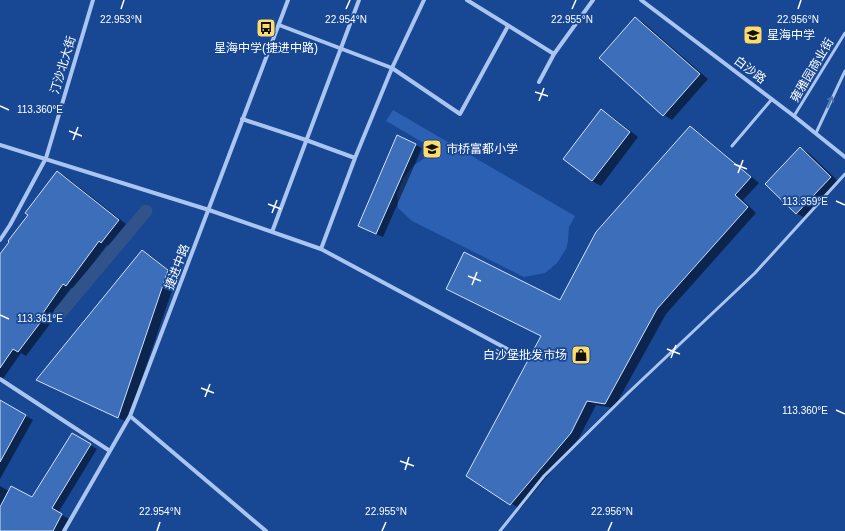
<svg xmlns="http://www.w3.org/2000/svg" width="845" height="531" font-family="Helvetica,'Noto Sans SC',sans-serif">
<rect width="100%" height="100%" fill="#184794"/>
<!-- green -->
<path fill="#2c60b2" d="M 393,110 L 575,216 L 569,227 L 568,241 L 566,249 L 557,263 L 545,273 L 524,277 L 412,221 L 398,208 L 397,195 L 403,179 L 413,166 L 436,150 L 386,121 Z"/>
<!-- shadow -->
<path fill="#0007" d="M 636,18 L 644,23 L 708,79 L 672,120 L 664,115 Z
M 601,110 L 610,115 L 638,137 L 601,186 L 592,181 L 564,158 Z
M 690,127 L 698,132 L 759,183 L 743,200 L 756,213 L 666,314 L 614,408 L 596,405 L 579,438 L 520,509 L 468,476 L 560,301 Z
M 398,137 L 422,148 L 383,237 L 359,226 Z
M 800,148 L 809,153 L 839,182 L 805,218 L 796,213 Z
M 57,172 L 65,176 L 126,224 L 109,246 L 107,245 L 74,289 L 71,288 L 49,318 L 53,320 L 26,356 L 21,353 L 0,383 L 0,256 L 29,215 Z
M 142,251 L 151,256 L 177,276 L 127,422 L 38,380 Z
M 3,403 L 33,420 L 0,479 L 0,408 Z
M 72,434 L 97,449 L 58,513 L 69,519 L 62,531 L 3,531 L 0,529 L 0,486 L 9,491 L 33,499 Z"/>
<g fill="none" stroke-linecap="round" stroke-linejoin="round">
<!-- canal -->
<path stroke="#31538c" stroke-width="13" d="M 60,313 L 146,211"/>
</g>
<!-- building -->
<path fill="#3d6eba" stroke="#d0e1fb" d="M 635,17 L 700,74 L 663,116 L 599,58 Z
M 601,109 L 630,132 L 592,181 L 563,159 Z
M 690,126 L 751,177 L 735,195 L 748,207 L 657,309 L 605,404 L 587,401 L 571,433 L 510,505 L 466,476 L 541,336 L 446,289 L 464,252 L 560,300 L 596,232 Z
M 397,135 L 416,144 L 376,234 L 358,226 Z
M 800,147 L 831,177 L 796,214 L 765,184 Z
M 57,171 L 119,220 L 101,243 L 99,241 L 66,286 L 63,284 L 43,313 L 46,315 L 18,352 L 13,349 L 0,368 L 0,254 L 9,242 L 8,241 L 28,215 L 25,213 Z
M 142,250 L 168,270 L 118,418 L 36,380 Z
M 0,400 L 26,415 L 0,462 Z
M 72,433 L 91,444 L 52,508 L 62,514 L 53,531 L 0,531 L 0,507 L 11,486 L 32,497 Z"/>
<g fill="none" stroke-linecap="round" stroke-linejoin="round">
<!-- service -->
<path stroke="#a9c5f0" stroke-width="3" d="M 794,116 L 845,33
M 816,133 L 845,71
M 732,146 L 772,99
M 500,531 L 544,476 L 627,394 L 755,273 L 845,174"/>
<!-- minor -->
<path stroke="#a9c5f0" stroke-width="4" d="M 467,0 L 554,54 L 593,0
M 641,0 L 794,116 L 845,157
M 279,25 L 392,68 L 424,0
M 539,82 L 554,54
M 242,119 L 306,140 L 355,158
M 0,145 L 209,210 L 321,249 L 522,357
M 272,232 L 359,0
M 0,240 L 10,225 L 46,158 L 93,0
M 321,249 L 355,158 L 392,68 L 460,114 L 508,26
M 0,379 L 110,451
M 130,416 L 266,531
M 64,531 L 130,416 L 288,0"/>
</g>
<!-- one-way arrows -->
<defs><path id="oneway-shaft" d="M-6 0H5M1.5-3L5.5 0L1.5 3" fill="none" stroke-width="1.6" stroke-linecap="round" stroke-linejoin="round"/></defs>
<use stroke="#4b73b4" href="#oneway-shaft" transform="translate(830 102) rotate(-66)"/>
<!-- ticks -->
<path fill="none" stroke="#fff" stroke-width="1.5" d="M 121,9 L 124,0M 346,9 L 350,0M 572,9 L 576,0M 798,9 L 801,0M 535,92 L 548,96M 539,101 L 544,88M 0,106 L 9,110M 69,131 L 82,136M 73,140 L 78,127M 734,164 L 747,169M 738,173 L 743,160M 836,201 L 845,205M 268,204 L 281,209M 272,213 L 277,200M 468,276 L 481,281M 472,285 L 477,272M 0,315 L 9,319M 667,349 L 680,354M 671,358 L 676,345M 201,388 L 214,393M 205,397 L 210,384M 836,410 L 845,414M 400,461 L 414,466M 405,470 L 409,457M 157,531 L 160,522M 382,531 L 386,522M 608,531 L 612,522"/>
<!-- icons -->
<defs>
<g id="bus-square" transform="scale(1)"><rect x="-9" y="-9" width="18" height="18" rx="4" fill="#ffdc68" stroke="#184794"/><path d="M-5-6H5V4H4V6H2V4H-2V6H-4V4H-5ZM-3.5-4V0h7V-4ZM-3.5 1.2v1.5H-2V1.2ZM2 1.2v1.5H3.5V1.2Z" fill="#111"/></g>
<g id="school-square" transform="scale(1)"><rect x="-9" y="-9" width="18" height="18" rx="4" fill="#ffdc68" stroke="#184794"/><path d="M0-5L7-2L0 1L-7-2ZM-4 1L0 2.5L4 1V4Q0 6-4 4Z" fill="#111"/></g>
<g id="shop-square" transform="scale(1)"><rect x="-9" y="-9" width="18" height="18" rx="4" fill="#ffdc68" stroke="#184794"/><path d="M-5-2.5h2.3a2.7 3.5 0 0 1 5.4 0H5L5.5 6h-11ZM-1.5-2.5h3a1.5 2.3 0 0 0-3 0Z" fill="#111"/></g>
</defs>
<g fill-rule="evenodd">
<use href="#bus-square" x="266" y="28"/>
<use href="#school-square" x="753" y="35"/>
<use href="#school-square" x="432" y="149"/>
<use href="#shop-square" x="581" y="355"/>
</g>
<g text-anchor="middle" stroke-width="3.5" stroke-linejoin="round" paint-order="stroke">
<!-- poi labels -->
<g font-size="12" fill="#fff" stroke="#184794" text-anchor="start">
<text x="767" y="39">星海中学</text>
<text x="266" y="52" text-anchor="middle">星海中学(捷进中路)</text>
<text x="446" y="153">市桥富都小学</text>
<text x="567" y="359" text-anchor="end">白沙堡批发市场</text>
</g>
<!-- street labels -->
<g font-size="12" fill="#fff" stroke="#184794">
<text transform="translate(63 65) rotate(-73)" y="4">汀沙北大街</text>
<text transform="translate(750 70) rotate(37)" y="4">白沙路</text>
<text transform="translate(812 70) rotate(-59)" y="4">雍雅园商业街</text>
<text transform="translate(177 267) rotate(-69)" y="4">捷进中路</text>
</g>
</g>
<g font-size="10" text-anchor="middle" fill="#fff" stroke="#184794" stroke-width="3.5" stroke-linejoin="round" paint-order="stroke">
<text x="121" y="23">22.953°N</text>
<text x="798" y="23">22.956°N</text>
<text x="346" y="23">22.954°N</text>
<text x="572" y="23">22.955°N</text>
<text x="40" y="113">113.360°E</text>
<text x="805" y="205">113.359°E</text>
<text x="40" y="322">113.361°E</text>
<text x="805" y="414">113.360°E</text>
<text x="160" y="515">22.954°N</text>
<text x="386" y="515">22.955°N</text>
<text x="612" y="515">22.956°N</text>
</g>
</svg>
